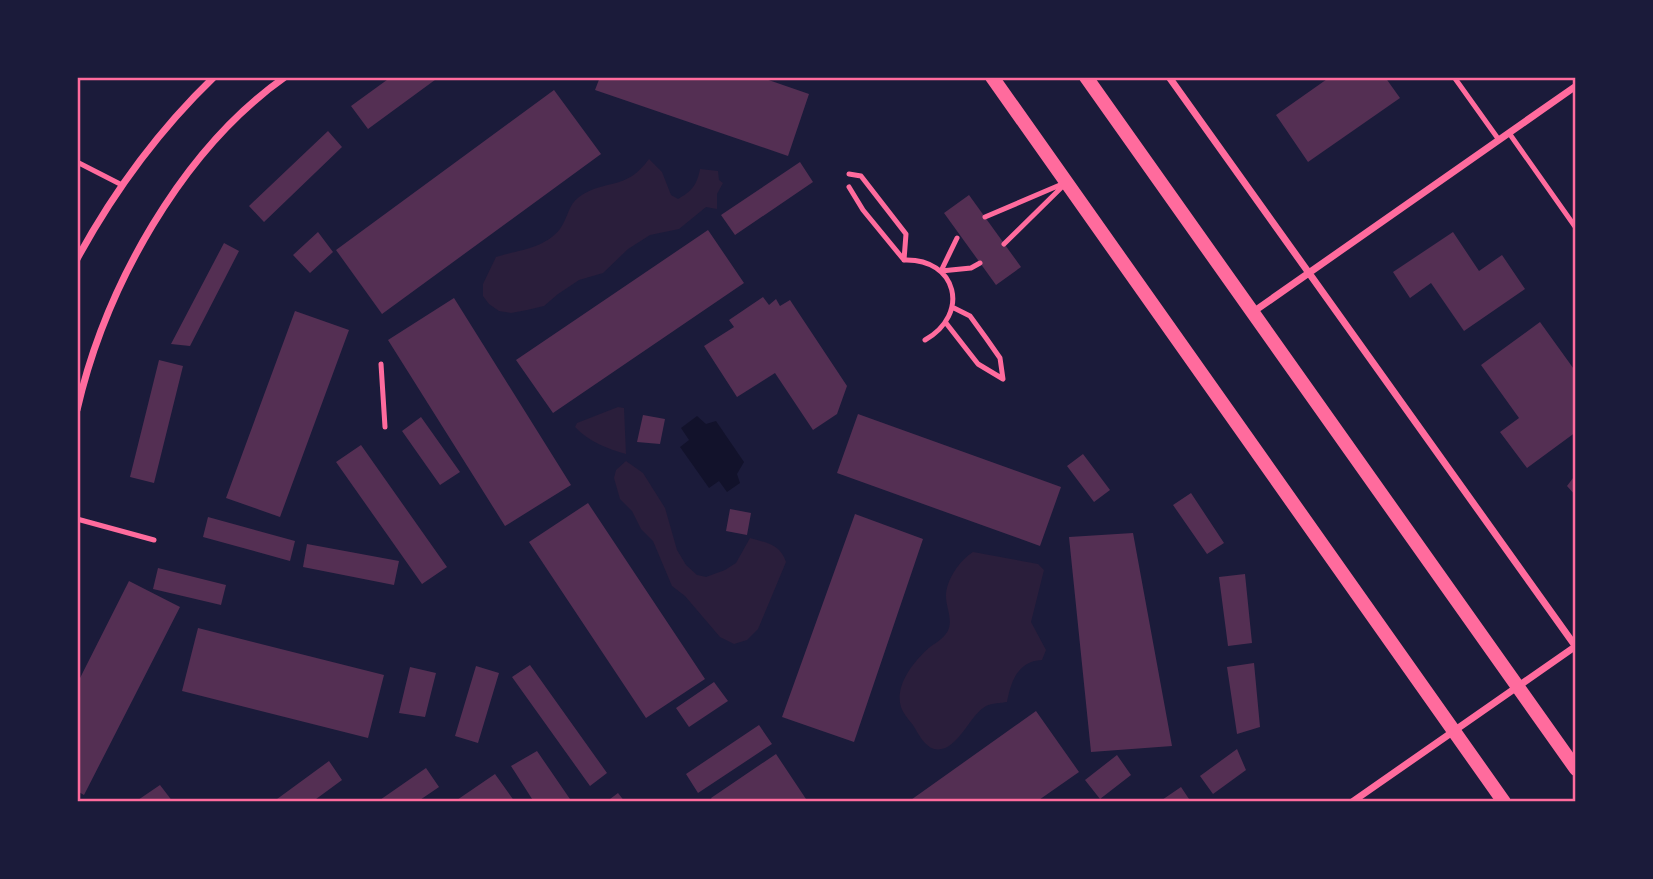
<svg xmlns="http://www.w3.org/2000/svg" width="1653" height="879" font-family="'Fira Sans Condensed',sans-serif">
<rect width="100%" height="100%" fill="#1b1b3a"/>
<!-- green -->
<path fill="#2a1e3b" d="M 649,159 L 662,172 L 671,195 L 678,199 C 692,191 697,185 700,169 L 718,171 L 719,180 L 723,183 L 717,194 L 717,209 L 706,207 L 679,229 L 650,235 L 628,249 L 603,273 L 579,280 L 558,294 L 544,306 L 527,310 L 511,313 L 499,311 L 489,304 L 483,296 L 483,284 L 496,257 C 518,250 544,249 560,229 C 568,218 568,205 579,197 C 606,178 625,192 649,159 Z
M 618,407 L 624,408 L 626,454 C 608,449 588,441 575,427 L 577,423 Z
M 626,461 L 643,473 L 665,508 L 677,550 L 686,565 L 697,575 L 706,577 L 725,570 L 736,563 L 750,538 C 767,543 780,544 786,562 L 758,629 L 747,640 L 734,644 L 720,637 L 685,596 L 672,586 L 653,541 L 641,529 L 632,511 L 620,499 L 614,478 L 616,470 Z
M 973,552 L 1038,564 L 1044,570 L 1031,622 L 1046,650 L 1042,660 C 1018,661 1011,681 1007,702 C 1001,703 992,703 986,706 C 969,715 957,754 934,749 C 924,746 918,733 913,725 C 909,720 903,713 901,707 C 894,685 915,660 930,647 C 937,642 946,637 949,628 C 952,617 946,607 946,596 C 946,580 960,560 973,552 Z"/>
<!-- water -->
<path fill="#12122b" d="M 697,416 L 706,424 L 716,421 L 744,462 L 737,474 L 740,483 L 727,492 L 719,481 L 709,488 L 680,447 L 689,440 L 681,428 Z"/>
<!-- building -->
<path fill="#542f53" d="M 391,77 L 439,77 L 368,129 L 351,106 Z
M 600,77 L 760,77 L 809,94 L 788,156 L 595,90 Z
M 1330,77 L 1385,77 L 1400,98 L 1308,162 L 1276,115 Z
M 554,90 L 601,154 L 382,314 L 336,250 Z
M 328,131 L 342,147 L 264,222 L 249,206 Z
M 800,162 L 813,182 L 735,235 L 721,215 Z
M 969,195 L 1021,267 L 996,285 L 944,213 Z
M 708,230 L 744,283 L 553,413 L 516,360 Z
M 318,232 L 333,252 L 310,273 L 293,255 Z
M 1453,232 L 1479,271 L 1502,255 L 1525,289 L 1464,331 L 1431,283 L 1410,298 L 1393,272 Z
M 224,243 L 239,251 L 190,346 L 171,344 Z
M 763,297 L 769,305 L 776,299 L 780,306 L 790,300 L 847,386 L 837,414 L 813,430 L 775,373 L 737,397 L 704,346 L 734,327 L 729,320 Z
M 454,298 L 571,485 L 505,526 L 388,340 Z
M 295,311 L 349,330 L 280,517 L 226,498 Z
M 1540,322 L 1576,372 L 1576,432 L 1527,468 L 1500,432 L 1519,418 L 1481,365 Z
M 159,360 L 183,366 L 154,483 L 130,477 Z
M 858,414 L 1061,487 L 1040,546 L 837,473 Z
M 643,415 L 665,419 L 660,444 L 637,442 Z
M 421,417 L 460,472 L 440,485 L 402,431 Z
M 361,445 L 447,567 L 422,584 L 336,462 Z
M 1083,454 L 1110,490 L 1094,502 L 1067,466 Z
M 1576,474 L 1576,496 L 1567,486 Z
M 1191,493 L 1224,543 L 1207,554 L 1173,505 Z
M 588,503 L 705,679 L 646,718 L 529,542 Z
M 730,509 L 751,513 L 747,535 L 726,531 Z
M 855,514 L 923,539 L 854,742 L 782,717 Z
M 208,517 L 295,541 L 290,561 L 203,537 Z
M 1133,533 L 1172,746 L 1091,752 L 1069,537 Z
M 307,544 L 399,561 L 394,585 L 303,567 Z
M 158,568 L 226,585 L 221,605 L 153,589 Z
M 1245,574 L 1252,643 L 1228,646 L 1219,577 Z
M 129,581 L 180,607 L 84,795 L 77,791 L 77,684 Z
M 198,628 L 384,675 L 368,738 L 182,691 Z
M 1254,663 L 1260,727 L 1237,734 L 1227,667 Z
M 530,665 L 607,773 L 590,786 L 512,677 Z
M 476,666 L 499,673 L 478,743 L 455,736 Z
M 410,667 L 436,673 L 425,717 L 399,713 Z
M 714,682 L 728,701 L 689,727 L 676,708 Z
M 1036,711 L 1079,772 L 1036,802 L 908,802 Z
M 759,725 L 772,744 L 698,793 L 686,774 Z
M 1237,749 L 1246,770 L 1213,794 L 1200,776 Z
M 537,751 L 572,802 L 534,802 L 511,766 Z
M 776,754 L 808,802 L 713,802 L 711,798 Z
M 1117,755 L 1131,775 L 1100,799 L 1085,780 Z
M 329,761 L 342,780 L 312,802 L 273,802 Z
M 426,768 L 439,787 L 417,802 L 377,802 Z
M 495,774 L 515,802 L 454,802 Z
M 160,785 L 173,802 L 135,802 Z
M 1181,787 L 1191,802 L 1159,802 Z
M 618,793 L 625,802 L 606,802 Z"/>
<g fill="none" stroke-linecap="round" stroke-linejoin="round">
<!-- service -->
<path stroke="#ff6b9d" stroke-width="5" d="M 1454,77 L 1499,140
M 1509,133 L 1576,228
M 77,162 L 122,185
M 849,174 L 861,176 L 906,234 L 904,260
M 849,187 L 863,210 L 904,260
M 985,217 L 1067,182 L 1004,244
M 957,238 L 941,271 L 971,268 L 980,263
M 904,260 C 957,258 971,314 925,340
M 946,323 L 978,364 L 1003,379 L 1000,358 L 986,338 L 970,316 L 952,307
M 381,364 L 385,427
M 77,519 L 154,540"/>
<!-- minor -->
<path stroke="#ff6b9d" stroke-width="7" d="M 1169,77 L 1576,647
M 77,259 C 114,191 159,130 214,77
M 1253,312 L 1576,86
M 77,410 C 105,288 181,150 285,77
M 1352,802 L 1576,646"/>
<!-- secondary -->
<path stroke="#ff6b9d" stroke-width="14" d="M 992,77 L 1504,802
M 1086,77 L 1576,769"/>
</g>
<!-- border -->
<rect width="1653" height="879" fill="none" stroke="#1b1b3a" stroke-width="158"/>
<rect x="79" y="79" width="1495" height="721" fill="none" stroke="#ff6b9d" stroke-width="2.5"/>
</svg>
